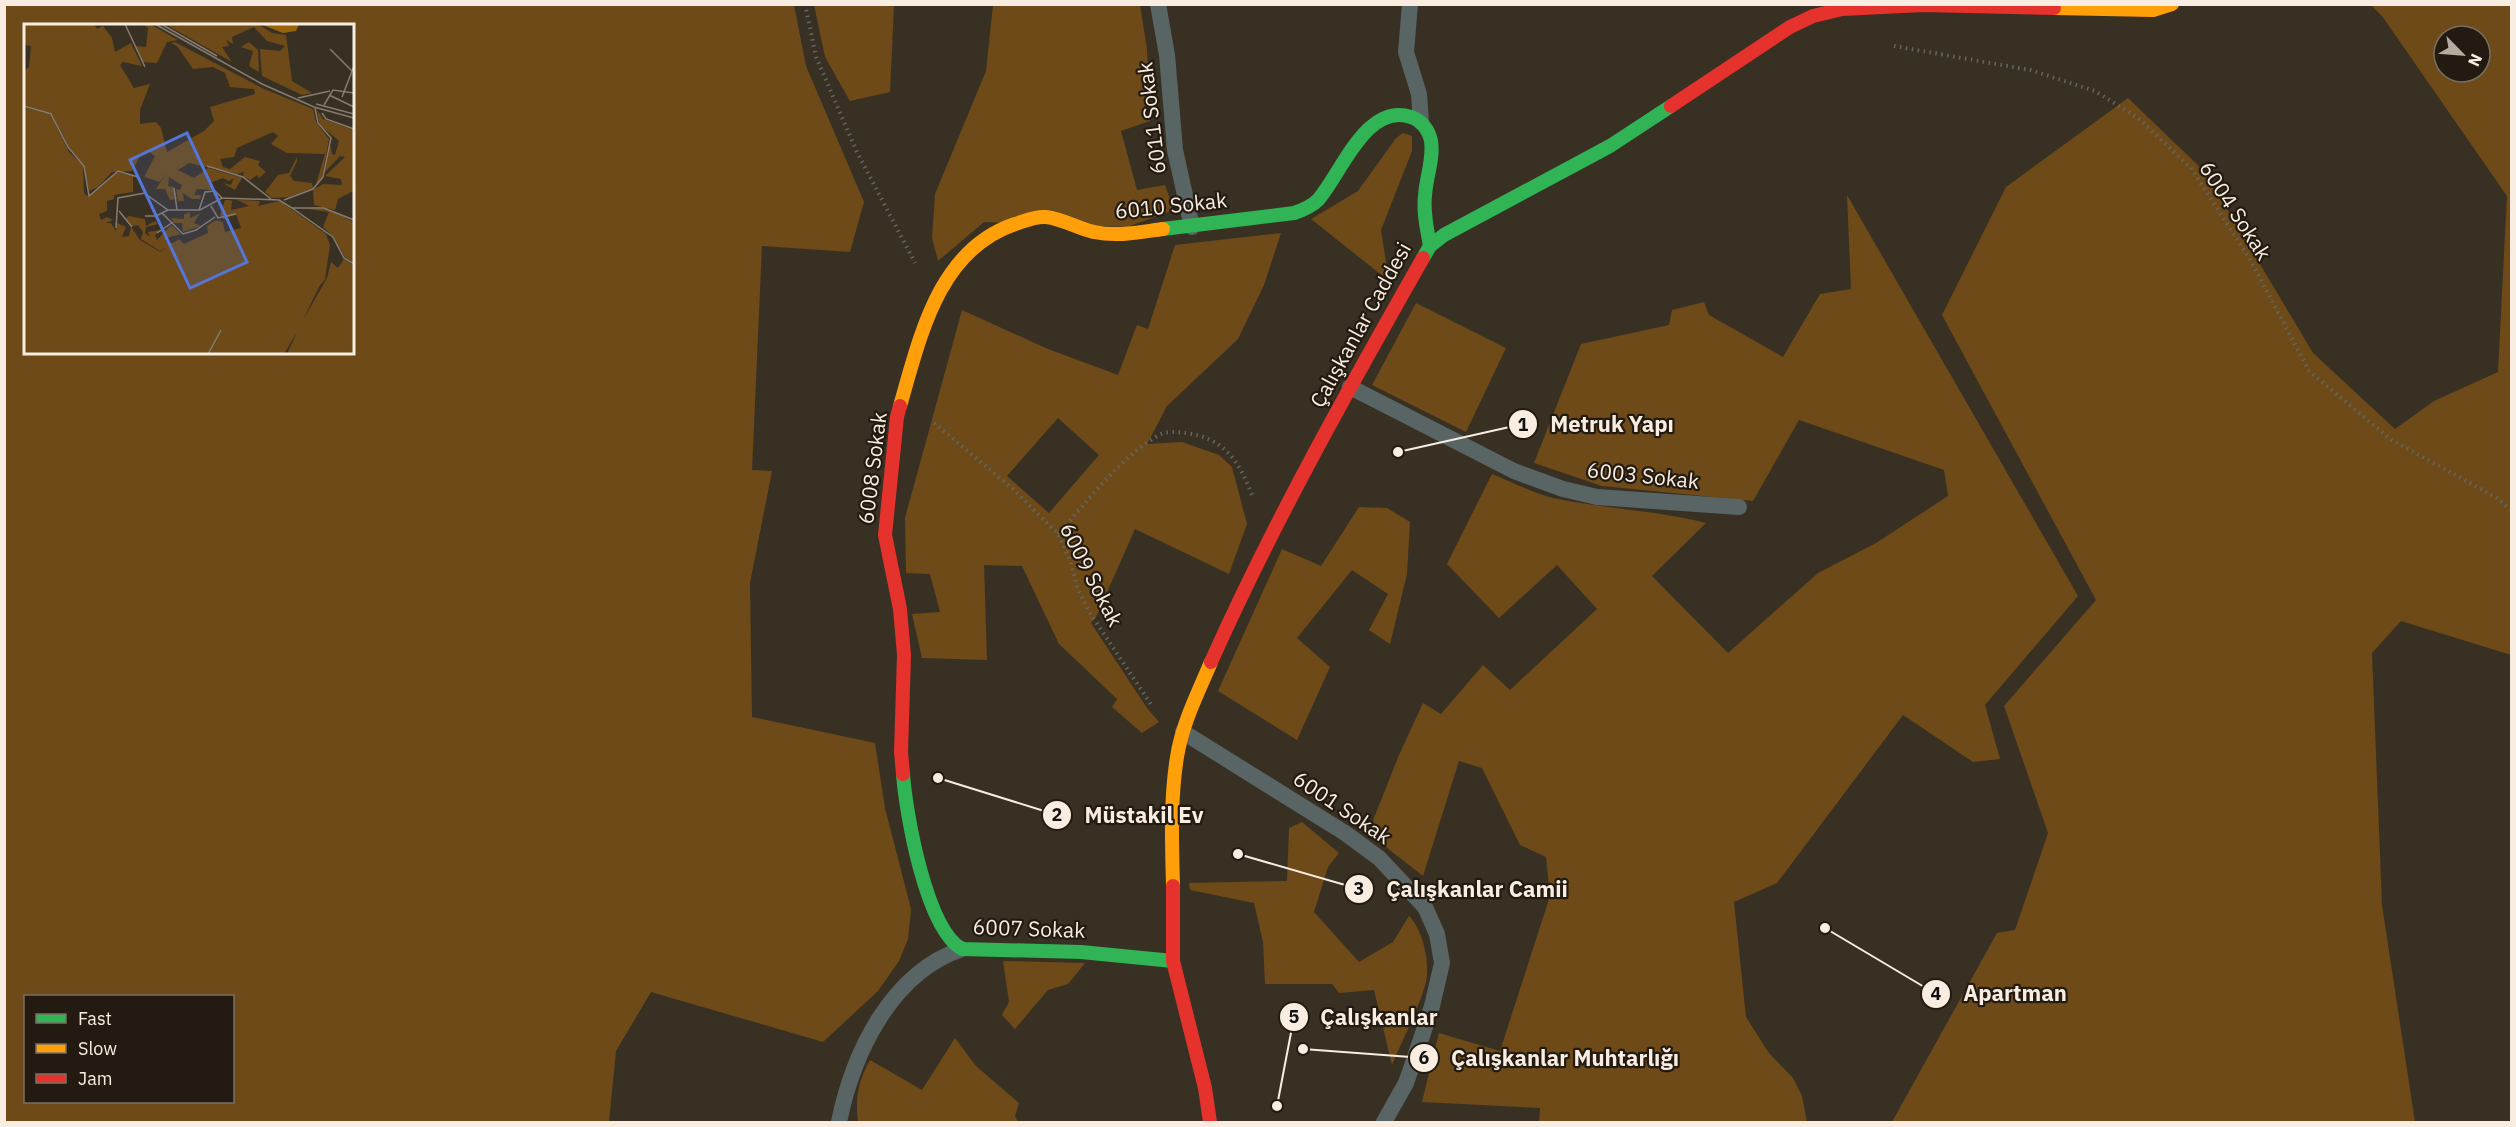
<svg xmlns="http://www.w3.org/2000/svg" width="2516" height="1127" font-family="'IBM Plex Sans',sans-serif">
<rect width="100%" height="100%" fill="#393024"/>
<!-- green -->
<path fill="#6d4a18" fill-rule="evenodd" d="M 5,4 L 794,5 L 806,66 L 864,202 L 850,252 L 762,246 L 752,470 L 772,471 L 750,583 L 752,717 L 875,743 L 885,808 L 911,909 L 908,939 L 899,961 L 878,991 L 823,1042 L 651,992 L 616,1051 L 609,1122 L 5,1122 ZM 26,26 L 352,26 L 352,352 L 26,352 ZM 26,996 L 232,996 L 232,1102 L 26,1102 Z
M 814,5 L 894,5 L 890,92 L 850,101 L 825,57 Z
M 993,5 L 1140,5 L 1147,49 L 1150,121 L 1121,131 L 1137,190 L 1165,185 L 1174,210 L 1127,227 L 984,222 L 938,261 L 932,238 L 935,194 L 986,71 Z
M 2371,5 L 2512,5 L 2511,655 L 2401,621 L 2372,653 L 2382,905 L 2415,1122 L 1892,1122 L 1997,933 L 2015,930 L 2048,833 L 2004,706 L 2096,600 L 1942,315 L 2006,187 L 2128,98 L 2205,172 L 2313,353 L 2395,429 L 2434,401 L 2498,372 L 2507,196 L 2382,16 ZM 2444,36 L 2480,36 L 2480,72 L 2444,72 Z
M 1403,133 L 1412,136 L 1412,151 L 1381,230 L 1389,281 L 1311,219 L 1358,191 L 1396,138 Z
M 1847,195 L 2078,596 L 1985,705 L 2000,759 L 1973,762 L 1903,715 L 1777,883 L 1734,902 L 1746,1017 L 1769,1053 L 1793,1078 L 1802,1096 L 1807,1122 L 1539,1122 L 1540,1108 L 1422,1102 L 1439,1033 L 1500,1051 L 1550,896 L 1546,857 L 1520,845 L 1482,768 L 1459,761 L 1423,876 L 1368,833 L 1399,755 L 1423,703 L 1441,714 L 1483,665 L 1510,690 L 1597,609 L 1557,565 L 1499,618 L 1447,564 L 1492,474 C 1512,482 1533,493 1553,498 C 1604,509 1656,510 1706,523 L 1652,576 L 1728,653 L 1818,573 L 1876,543 L 1948,496 L 1944,470 L 1799,420 L 1753,501 L 1602,486 L 1534,463 L 1581,344 L 1669,325 L 1672,310 L 1704,302 L 1709,315 L 1783,357 L 1820,294 L 1851,289 Z
M 1281,233 L 1264,285 L 1238,339 L 1167,406 L 1147,444 L 1182,442 L 1219,455 L 1232,467 L 1247,524 L 1229,574 L 1135,529 L 1097,615 L 1091,623 L 1147,708 L 1159,722 L 1142,733 L 1112,707 L 1117,699 L 1059,644 L 1022,566 L 984,565 L 987,660 L 922,658 L 912,614 L 940,612 L 930,574 L 906,573 L 905,518 L 962,310 L 1048,349 L 1118,375 L 1137,325 L 1148,329 L 1175,245 ZM 1058,418 L 1099,455 L 1049,513 L 1007,476 Z
M 1416,303 L 1506,348 L 1466,432 L 1372,385 Z
M 1359,507 L 1387,508 L 1410,522 L 1407,574 L 1390,644 L 1369,630 L 1388,594 L 1352,570 L 1297,638 L 1330,667 L 1297,740 L 1218,691 L 1282,549 L 1321,566 Z
M 1302,822 L 1339,853 L 1328,867 L 1314,912 L 1359,962 L 1393,942 L 1409,916 C 1423,930 1430,962 1426,982 C 1420,1006 1402,1041 1392,1065 L 1374,990 L 1339,993 L 1332,984 L 1265,984 L 1263,942 L 1254,903 L 1190,890 L 1189,883 L 1287,881 L 1289,828 Z
M 1003,961 L 1085,963 L 1068,984 L 1048,990 L 1015,1029 L 1002,1015 L 1009,1002 Z
M 955,1038 L 976,1066 L 1019,1103 L 1015,1116 L 1018,1122 L 858,1122 C 855,1098 858,1081 870,1060 L 922,1090 Z"/>
<g fill="none" stroke-linecap="round" stroke-linejoin="round">
<!-- path -->
<path stroke="#616764" stroke-width="4" stroke-dasharray="1.5 4.5" stroke-linecap="butt" d="M 805,4 L 816,57 L 857,152 L 915,263
M 1894,46 L 2030,70 L 2095,91 L 2138,118 L 2191,168 L 2251,261 L 2309,371 L 2390,439 L 2497,498 L 2512,511
M 934,423 L 1012,488 L 1058,534 L 1070,560 L 1078,590 L 1090,613 L 1152,706
M 1058,534 C 1089,500 1118,459 1159,435 C 1165,431 1178,432 1186,433 C 1224,438 1239,461 1252,495"/>
<!-- lane -->
<path stroke="#596565" stroke-width="16" d="M 1158,4 L 1167,55 L 1175,150 L 1192,227
M 1410,4 L 1406,52 L 1419,94 L 1421,122
M 1350,387 L 1514,471 L 1563,489 L 1597,497 L 1739,507
M 1183,732 L 1345,833 L 1379,858 L 1425,907 L 1437,934 L 1442,963 L 1432,1006 L 1414,1060 L 1406,1083 L 1384,1122
M 839,1122 C 853,1053 891,973 962,949"/>
<!-- fast -->
<path stroke="#30b455" stroke-width="14" d="M 1163,229 L 1294,213 C 1303,210 1311,207 1318,200 C 1341,174 1366,102 1411,117 C 1421,120 1429,130 1431,141 C 1434,159 1426,177 1425,196 C 1423,212 1427,229 1430,246
M 1423,258 L 1430,246 L 1444,235 L 1610,146 L 1671,106
M 903,774 C 906,814 926,929 962,949 L 1081,952 L 1173,961"/>
<!-- slow -->
<path stroke="#ff9f0a" stroke-width="14" d="M 2054,8 L 2153,10 L 2172,4
M 900,406 C 920,337 938,250 1015,224 C 1025,221 1035,216 1046,217 C 1064,219 1078,229 1094,232 C 1117,237 1140,232 1163,229
M 1173,886 C 1172,843 1170,800 1177,757 C 1182,724 1198,693 1211,662"/>
<!-- jam -->
<path stroke="#e5322d" stroke-width="14" d="M 1671,106 L 1790,27 L 1813,16 L 1842,9 L 1923,5 L 2054,8
M 900,406 L 897,417 L 885,535 L 900,609 L 904,655 L 901,752 L 903,774
M 1211,662 C 1273,523 1348,390 1423,258
M 1173,886 L 1173,961 L 1205,1088 L 1210,1122"/>
</g>
<g text-anchor="middle" stroke-width="4.5" stroke-linejoin="round" paint-order="stroke">
<!-- street labels -->
<g font-size="21" fill="#f8ede0" stroke="#231b11">
<text transform="translate(1152 118) rotate(-97)" y="7">6011 Sokak</text>
<text transform="translate(1171 206) rotate(-6)" y="7">6010 Sokak</text>
<text transform="translate(2235 211) rotate(57)" y="7">6004 Sokak</text>
<text transform="translate(1361 325) rotate(-61)" y="7">Çalışkanlar Caddesi</text>
<text transform="translate(873 468) rotate(-83)" y="7">6008 Sokak</text>
<text transform="translate(1643 476) rotate(6)" y="7">6003 Sokak</text>
<text transform="translate(1091 575) rotate(63)" y="7">6009 Sokak</text>
<text transform="translate(1342 808) rotate(34)" y="7">6001 Sokak</text>
<text transform="translate(1029 929) rotate(2)" y="7">6007 Sokak</text>
</g>
</g>
<!-- overview -->
<g transform="translate(24 24)">
<rect width="330" height="330" fill="#393024"/>
<path d="M 0,0 L 70,0 L 73,5 L 79,2 L 88,14 L 91,28 L 107,19 L 118,42 L 99,38 L 96,41 L 110,64 L 126,60 L 116,86 L 116,100 L 132,98 L 137,104 L 143,128 L 180,107 L 190,97 L 186,83 L 231,70 L 230,65 L 206,63 L 201,49 L 189,43 L 169,45 L 153,22 L 147,19 L 151,18 L 238,64 L 289,85 L 292,98 L 305,115 L 298,154 L 291,163 L 301,130 L 263,129 L 247,120 L 254,112 L 249,108 L 213,124 L 210,133 L 196,135 L 199,143 L 206,145 L 221,133 L 236,137 L 234,141 L 242,148 L 235,154 L 233,151 L 226,156 L 219,152 L 220,148 L 213,150 L 165,139 L 154,146 L 170,154 L 184,144 L 218,154 L 211,166 L 199,159 L 207,161 L 210,154 L 205,157 L 199,154 L 186,159 L 188,166 L 173,165 L 170,171 L 177,171 L 176,175 L 168,175 L 159,169 L 160,177 L 154,177 L 152,165 L 156,166 L 158,161 L 145,153 L 144,162 L 150,163 L 153,175 L 146,176 L 141,165 L 132,165 L 144,147 L 136,158 L 120,153 L 131,132 L 125,128 L 116,132 L 108,147 L 88,148 L 74,163 L 65,167 L 60,141 L 45,123 L 28,90 L 0,81 L 0,47 L 5,43 L 7,22 L 0,21 ZM 119,0 L 126,0 L 154,16 L 143,18 L 133,39 L 118,38 L 112,22 L 122,23 L 124,4 ZM 141,0 L 234,0 L 248,9 L 262,11 L 268,57 L 288,69 L 278,71 L 238,52 L 236,25 L 256,27 L 261,22 L 243,17 L 230,3 L 208,13 L 209,20 L 202,16 L 205,22 L 198,23 L 208,38 ZM 225,18 L 234,26 L 235,48 L 225,42 L 229,27 L 217,23 ZM 0,83 L 27,91 L 45,128 L 59,141 L 60,169 L 65,173 L 93,148 L 109,152 L 109,168 L 90,171 L 90,175 L 83,177 L 83,187 L 75,190 L 77,196 L 83,193 L 89,196 L 82,199 L 87,199 L 92,207 L 93,199 L 102,203 L 98,213 L 105,212 L 107,203 L 116,216 L 136,228 L 155,215 L 160,220 L 184,209 L 183,202 L 192,196 L 199,198 L 201,208 L 217,204 L 212,190 L 200,195 L 196,191 L 201,176 L 205,176 L 216,179 L 208,177 L 207,186 L 225,182 L 214,176 L 236,177 L 234,182 L 256,177 L 302,210 L 306,221 L 301,256 L 296,261 L 279,296 L 303,254 L 307,238 L 314,244 L 320,235 L 330,242 L 330,330 L 263,330 L 273,308 L 260,330 L 0,330 ZM 293,86 L 299,95 L 330,106 L 329,167 L 314,175 L 311,186 L 290,181 L 289,166 L 299,160 L 318,161 L 317,155 L 301,152 L 321,133 L 316,132 L 301,148 L 306,120 L 308,130 L 311,131 L 315,117 L 296,101 ZM 273,133 L 273,137 L 266,152 L 270,157 L 288,159 L 289,164 L 265,173 L 248,174 L 241,168 L 254,151 L 265,149 ZM 277,184 L 304,185 L 330,198 L 330,239 L 321,233 L 310,213 L 299,203 L 305,188 ZM 166,188 L 166,194 L 176,189 L 170,199 L 177,202 L 159,208 L 158,199 L 150,199 L 147,194 L 160,195 L 160,190 ZM 104,192 L 121,195 L 122,202 L 131,197 L 134,200 L 122,203 L 121,209 L 126,213 L 124,208 L 137,206 L 131,211 L 133,216 L 147,201 L 157,210 L 142,214 L 143,219 L 151,219 L 136,227 L 117,215 L 119,208 L 114,201 L 108,202 L 102,195 Z" fill="#6d4a18"/>
<path d="M 236,0 L 275,0 L 272,7 L 259,9 Z" fill="#996309"/>
<path fill="none" stroke="#857c6f" stroke-width="1.5" d="M 101,0 L 121,43M 131,0 L 238,60 L 290,83 L 330,94M 137,0 L 193,32M 306,25 L 328,47M 305,71 L 330,83M 318,73 L 330,42M 274,74 L 306,67M 292,80 L 330,90M 300,81 L 309,66 L 330,69M 0,82 L 27,90 L 44,123 L 60,142 L 65,172 L 94,147 L 114,153 L 123,171 L 144,186 L 176,186 L 198,174 L 255,176 L 268,184 L 300,184 L 330,196M 298,89 L 302,95 L 330,105M 183,142 L 219,153 L 247,175M 150,164 L 153,186M 260,176 L 289,165 L 299,153 L 307,114 L 294,99 L 291,84M 187,182 L 194,194 L 212,190M 268,184 L 309,213 L 320,234 L 330,240M 175,186 L 181,168 L 191,167 L 198,174M 95,187 L 108,203M 138,189 L 159,210 L 172,206 L 191,193M 121,192 L 132,192 L 144,186M 92,204 L 94,174 L 121,169M 133,209 L 149,198M 184,330 L 197,306"/>
<path fill="#5476da" fill-opacity="0.15" stroke="#5476da" stroke-width="3" d="M 163,109 L 223,238 L 166,264 L 106,136 Z"/>
<rect width="330" height="330" fill="none" stroke="#f8ede0" stroke-width="3"/>
</g>
<!-- callouts -->
<path fill="none" stroke="#f8ede0" stroke-width="2" d="M1398 452L1523 424M938 778L1057 815M1238 854L1359 889M1825 928L1936 994M1277 1106L1294 1017M1303 1049L1424 1058"/>
<g fill="#f8ede0" stroke="#231b11" stroke-width="2">
<circle cx="1398" cy="452" r="6"/>
<circle cx="938" cy="778" r="6"/>
<circle cx="1238" cy="854" r="6"/>
<circle cx="1825" cy="928" r="6"/>
<circle cx="1277" cy="1106" r="6"/>
<circle cx="1303" cy="1049" r="6"/>
<circle cx="1523" cy="424" r="15"/>
<circle cx="1057" cy="815" r="15"/>
<circle cx="1359" cy="889" r="15"/>
<circle cx="1936" cy="994" r="15"/>
<circle cx="1294" cy="1017" r="15"/>
<circle cx="1424" cy="1058" r="15"/>
</g>
<g font-size="18" text-anchor="middle" font-weight="bold" fill="#111">
<text x="1523" y="431">1</text>
<text x="1057" y="821">2</text>
<text x="1359" y="895">3</text>
<text x="1936" y="1000">4</text>
<text x="1294" y="1023">5</text>
<text x="1424" y="1064">6</text>
</g>
<g font-size="22" text-anchor="middle" font-weight="bold" fill="#f8ede0" stroke="#231b11" stroke-width="4.5" stroke-linejoin="round" paint-order="stroke">
<text x="1612" y="432">Metruk Yapı</text>
<text x="1144" y="823">Müstakil Ev</text>
<text x="1477" y="897">Çalışkanlar Camii</text>
<text x="2015" y="1001">Apartman</text>
<text x="1379" y="1025">Çalışkanlar</text>
<text x="1565" y="1066">Çalışkanlar Muhtarlığı</text>
</g>
<!-- border -->
<rect width="2516" height="1127" fill="none" stroke="#f8ede0" stroke-width="12"/>
<!-- legend -->
<rect x="24" y="995" width="210" height="108" fill="#231b11" stroke="#786f64" stroke-width="1.5"/>
<rect x="36" y="1014" width="30" height="9" fill="#30b455" stroke="#786f64" stroke-width="1.5"/>
<text x="78" y="1025" font-size="18" fill="#f8ede0">Fast</text>
<rect x="36" y="1044" width="30" height="9" fill="#ff9f0a" stroke="#786f64" stroke-width="1.5"/>
<text x="78" y="1055" font-size="18" fill="#f8ede0">Slow</text>
<rect x="36" y="1074" width="30" height="9" fill="#e5322d" stroke="#786f64" stroke-width="1.5"/>
<text x="78" y="1085" font-size="18" fill="#f8ede0">Jam</text>
<!-- north arrow -->
<g transform="translate(2462 54) rotate(115)"><circle r="28" fill="#231b11" stroke="#786f64" stroke-width="1.5"/>
<path d="M0-4.5L10 22L0 15L-10 22Z" fill="#b5ab9e"/>
<text y="-9" font-size="16" font-weight="bold" text-anchor="middle" fill="#f8ede0">N</text>
</g>
</svg>
